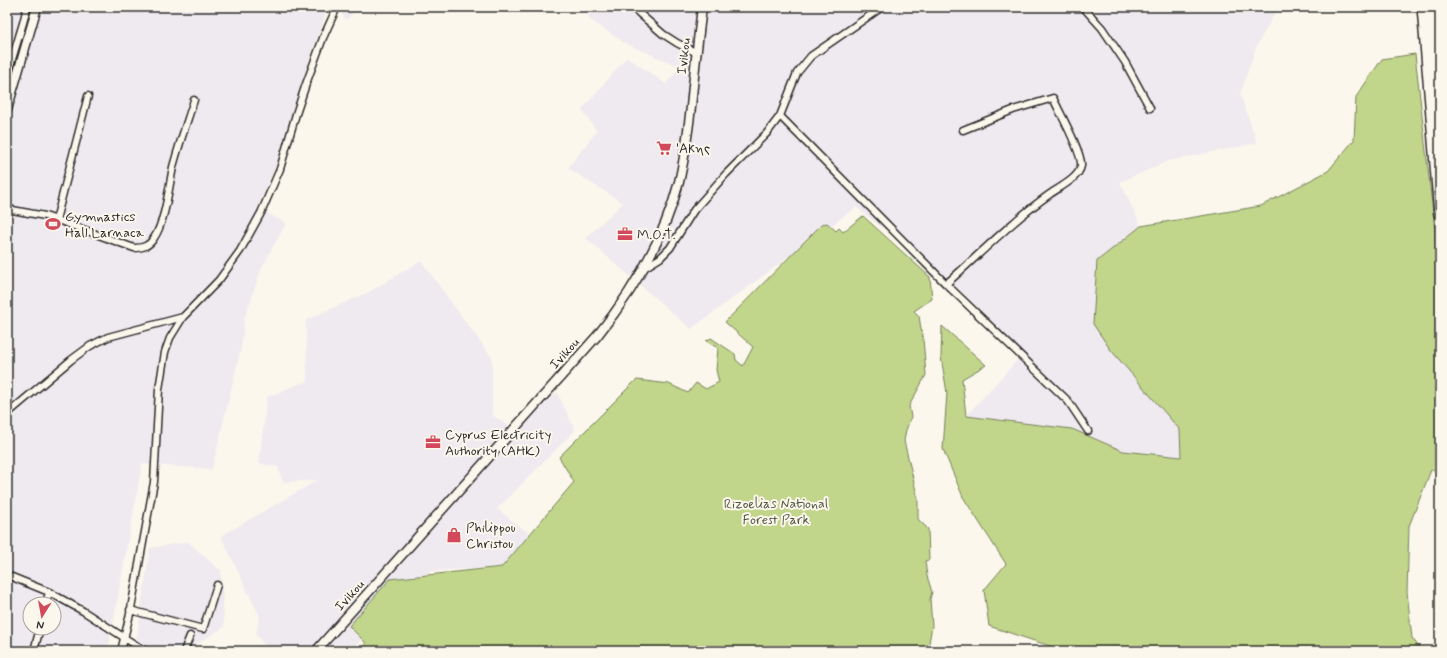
<svg xmlns="http://www.w3.org/2000/svg" width="1447" height="658" font-family="Mynerve,sans-serif">
<rect width="100%" height="100%" fill="#fbf7ec"/>
<filter id="ink" filterUnits="userSpaceOnUse"><feTurbulence type="fractalNoise" baseFrequency=".025" numOctaves="2"/><feDisplacementMap in="SourceGraphic" scale="8" xChannelSelector="R" yChannelSelector="G"/><feConvolveMatrix kernelMatrix="1 2 1 2 8 2 1 2 1" color-interpolation-filters="sRGB"/></filter>
<g filter="url(#ink)">
<!-- built -->
<path fill="#efe9f0" fill-rule="evenodd" d="M 7,7 L 328,7 L 310,58 L 280,156 L 257,208 L 286,223 L 261,269 L 244,320 L 241,348 L 212,469 L 142,464 L 108,651 L 7,651 ZM 30,604 L 54,604 L 54,628 L 30,628 Z
M 337,7 L 359,7 L 346,20 Z
M 593,7 L 1278,7 L 1256,47 L 1240,94 L 1257,143 L 1168,161 L 1120,182 L 1141,226 L 1097,261 L 1180,430 L 1181,457 L 1123,451 L 1072,429 L 966,416 L 1024,353 L 946,277 L 856,207 L 691,329 L 586,238 L 623,203 L 568,168 L 597,131 L 582,110 L 627,57 L 666,84 L 680,67 L 625,43 L 588,18 Z
M 421,261 L 492,358 L 492,415 L 511,427 L 557,392 L 575,430 L 497,509 L 530,534 L 502,567 L 431,571 L 350,651 L 269,651 L 256,634 L 260,617 L 221,536 L 318,480 L 283,482 L 278,467 L 259,463 L 267,397 L 307,381 L 306,320 L 369,292 Z
M 188,542 L 221,571 L 224,627 L 185,651 L 152,651 L 136,643 L 150,548 Z"/>
<!-- green -->
<path fill="#c1d68b" stroke="#76805b" d="M 1415,54 L 1435,231 L 1440,331 L 1440,472 L 1431,470 L 1409,526 L 1407,592 L 1412,638 L 1422,651 L 1065,651 L 989,626 L 984,590 L 1006,564 L 963,497 L 943,449 L 947,393 L 941,357 L 942,326 L 986,365 L 962,379 L 966,416 L 1072,429 L 1123,451 L 1181,457 L 1180,430 L 1110,349 L 1093,324 L 1097,261 L 1141,226 L 1261,206 L 1328,171 L 1354,140 L 1356,97 L 1382,59 Z
M 863,216 L 930,277 L 932,299 L 914,311 L 919,316 L 921,329 L 923,338 L 926,375 L 909,406 L 911,417 L 906,430 L 904,441 L 918,499 L 918,519 L 928,529 L 929,560 L 925,561 L 927,576 L 932,592 L 930,599 L 932,626 L 929,643 L 921,651 L 366,651 L 365,642 L 349,626 L 390,579 L 502,567 L 574,482 L 559,457 L 634,382 L 637,380 L 669,384 L 688,393 L 696,383 L 706,389 L 719,382 L 716,370 L 718,348 L 706,341 L 711,338 L 735,354 L 736,360 L 743,366 L 753,347 L 725,322 L 822,224 L 827,223 L 836,231 L 839,228 L 843,232 Z"/>
<g fill="none" stroke-linecap="round" stroke-linejoin="round">
<!-- street casing -->
<g stroke="#2b2b2b" stroke-width="9">
<path id="street" d="M 632,7 L 663,34 L 677,43 L 697,53
M 1083,7 L 1102,28 L 1125,62 L 1150,108
M 7,76 L 23,23 L 27,7
M 780,116 L 946,284 L 1068,401 L 1088,431
M 7,209 L 45,216 L 63,222 L 134,248 C 143,248 149,246 154,238 C 165,222 169,187 173,167 C 179,144 187,122 194,100
M 56,220 L 88,96
M 644,268 L 660,258 L 670,248 L 694,210 L 726,174 L 767,133 L 780,116 L 797,73 L 811,56 L 882,7
M 946,284 C 980,254 1013,220 1050,194 C 1060,187 1079,178 1081,166 C 1083,154 1059,111 1053,98 L 1013,110 L 963,130
M 7,414 L 71,360 L 90,346 L 108,337 L 183,317
M 7,575 L 49,592 L 83,611 L 145,651
M 46,604 L 49,592
M 130,610 L 203,629 L 217,585
M 34,651 L 40,628
M 121,651 L 130,614 L 154,482 L 159,389 L 165,352 L 170,338 L 183,317 L 219,280 L 240,251 L 261,213 L 280,169 L 296,114 L 306,84 L 323,38 L 337,7
M 184,651 L 190,636"/>
</g>
<!-- secondary casing -->
<g stroke="#2b2b2b" stroke-width="11">
<path id="secondary" d="M 7,110 L 37,7
M 316,651 L 597,336 C 634,290 664,239 679,182 C 685,157 688,132 691,107 C 694,73 698,40 702,7"/>
</g>
<!-- highway casing -->
<g stroke="#2b2b2b" stroke-width="14">
<path id="highway" d="M 1423,7 L 1440,214
M 1434,7 L 1440,85"/>
</g>
<!-- street -->
<use href="#street" stroke="#fbf7ec" stroke-width="6"/>
<!-- secondary -->
<use href="#secondary" stroke="#fbf7ec" stroke-width="8"/>
<!-- highway -->
<use href="#highway" stroke="#fbf7ec" stroke-width="11"/>
</g>
</g>
<!-- icons -->
<defs>
<g id="supermarket-bare" transform="scale(1.2)"><path d="M-6-5.5h2.5l.6 2H6L4.5 2H-2.5L-4.4-4H-6ZM-1.5 3.2a1.3 1.3 0 1 0 .1 0ZM3 3.2a1.3 1.3 0 1 0 .1 0Z" fill="#d1495b" stroke="#fbf7ec" stroke-width="2.5" paint-order="stroke"/></g>
<g id="stadium-bare" transform="scale(1.2)"><path d="M0-5a6.5 5 0 1 0 0 10a6.5 5 0 1 0 0-10ZM-3.5-1.8h7v3.6h-7Z" fill="#d1495b" stroke="#fbf7ec" stroke-width="2.5" paint-order="stroke"/></g>
<g id="office-bare" transform="scale(1.2)"><path d="M-6-3h4V-5.5h4V-3h4V5H-6ZM-1-4.5V-3h2v-1.5ZM-6 0V1H6V0Z" fill="#d1495b" stroke="#fbf7ec" stroke-width="2.5" paint-order="stroke"/></g>
<g id="shop-bare" transform="scale(1.2)"><path d="M-5-2.5h2.3a2.7 3.5 0 0 1 5.4 0H5L5.5 6h-11ZM-1.5-2.5h3a1.5 2.3 0 0 0-3 0Z" fill="#d1495b" stroke="#fbf7ec" stroke-width="2.5" paint-order="stroke"/></g>
</defs>
<g fill-rule="evenodd">
<use href="#supermarket-bare" x="664" y="148"/>
<use href="#stadium-bare" x="53" y="224"/>
<use href="#office-bare" x="625" y="234"/>
<use href="#office-bare" x="433" y="442"/>
<use href="#shop-bare" x="454" y="535"/>
</g>
<g text-anchor="middle" stroke-width="4" stroke-linejoin="round" paint-order="stroke">
<!-- street labels -->
<g font-size="14" fill="#2b2b2b" stroke="#fbf7ec">
<text transform="translate(683 56) rotate(-83)" y="5">Ivikou</text>
<text transform="translate(564 353) rotate(-48)" y="5">Ivikou</text>
<text transform="translate(349 595) rotate(-48)" y="5">Ivikou</text>
</g>
<!-- poi labels -->
<g font-size="14" fill="#2b2b2b" stroke="#fbf7ec" text-anchor="start">
<text x="676" y="153">'Ακης</text>
<text x="65" y="221">Gymnastics<tspan x="65" dy="16">Hall Larnaca</tspan></text>
<text x="637" y="239">M.O.T.</text>
<text x="445" y="439">Cyprus Electricity<tspan x="445" dy="16">Authority (AHK)</tspan></text>
<text x="466" y="532">Philippou<tspan x="466" dy="16">Christou</tspan></text>
</g>
<!-- park labels -->
<g font-size="14" fill="#505643" stroke="#fbf7ec">
<text x="776" y="508">Rizoelias National<tspan x="776" dy="16">Forest Park</tspan></text>
</g>
</g>
<!-- margin -->
<rect width="1447" height="658" fill="none" stroke="#fbf7ec" stroke-width="24"/>
<rect x="12" y="12" width="1423" height="634" fill="none" stroke="#2b2b2b" stroke-width="1.5" filter="url(#ink)"/>
<!-- north arrow -->
<g transform="translate(42 616) rotate(191)"><circle r="19" fill="#fbf7ec" stroke="#a8a59f"/>
<path d="M0-3L7 15L0 10L-7 15Z" fill="#d1495b"/>
<text y="-6" font-size="11" font-weight="bold" text-anchor="middle" fill="#2b2b2b">N</text>
</g>
</svg>
